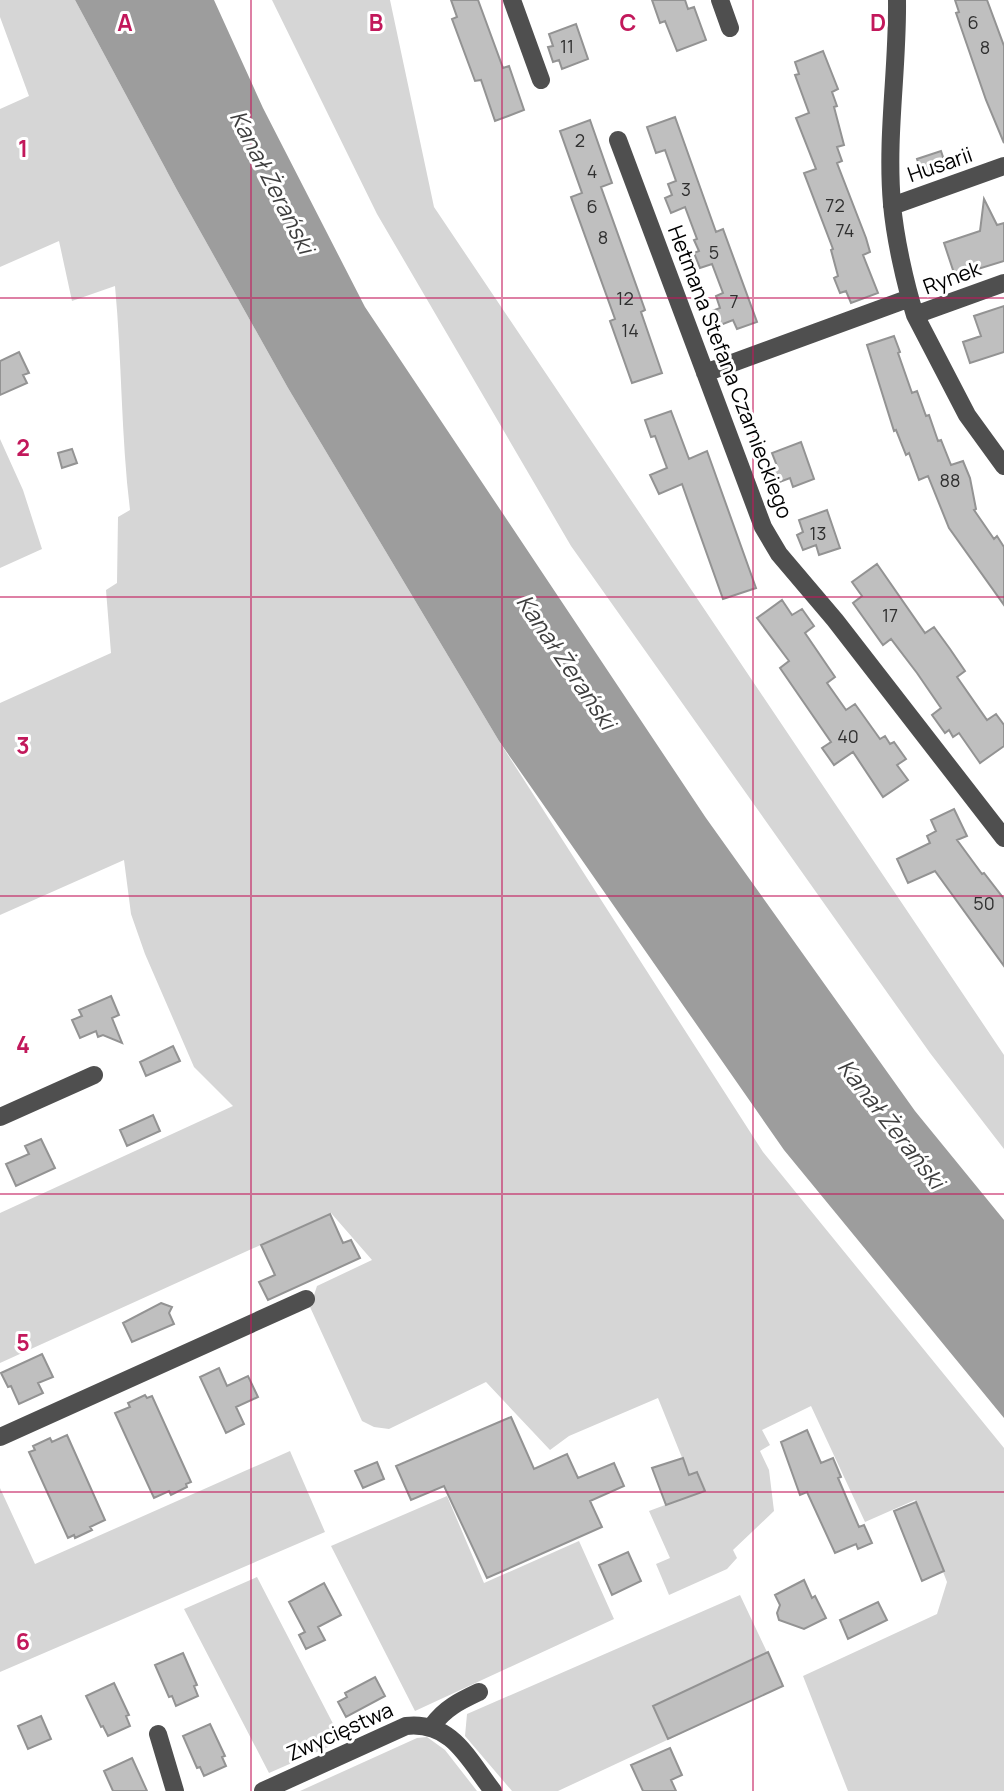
<svg xmlns="http://www.w3.org/2000/svg" width="1004" height="1791" font-family="Manrope,sans-serif">
<rect width="100%" height="100%" fill="#fff"/>
<!-- green -->
<path fill="#d6d6d6" d="M 0,0 L 75,0 L 177,190 L 288,388 L 499,741 L 763,1152 L 1004,1448 L 1004,1791 L 848,1791 L 803,1676 L 937,1614 L 947,1582 L 915,1500 L 865,1522 L 811,1406 L 762,1430 L 770,1445 L 760,1451 L 769,1470 L 774,1511 L 733,1550 L 737,1558 L 727,1569 L 669,1595 L 656,1564 L 670,1558 L 649,1511 L 705,1490 L 698,1472 L 689,1475 L 658,1398 L 569,1436 L 550,1450 L 486,1382 L 389,1429 L 374,1427 L 362,1421 L 310,1307 L 317,1286 L 372,1260 L 331,1213 L 0,1363 L 0,1213 L 233,1106 L 194,1067 L 145,954 L 131,914 L 124,860 L 0,915 L 0,703 L 111,653 L 106,590 L 117,583 L 118,517 L 130,510 C 121,436 122,361 115,286 L 72,301 L 59,241 L 0,267 L 0,109 L 29,96 L 0,17 Z
M 272,0 L 390,0 L 434,207 L 1004,1055 L 1004,1149 L 930,1053 L 571,546 L 377,214 Z
M 0,439 L 23,490 L 42,549 L 0,568 Z
M 290,1451 L 325,1532 L 0,1672 L 0,1488 L 35,1564 Z
M 447,1496 L 484,1583 L 579,1541 L 614,1619 L 415,1711 L 331,1546 Z
M 257,1577 L 342,1741 L 269,1773 L 184,1609 Z
M 740,1595 L 783,1686 L 558,1791 L 512,1791 L 465,1736 L 467,1714 Z
M 427,1737 L 445,1750 L 477,1791 L 300,1791 L 417,1738 Z"/>
<!-- water -->
<path fill="#9d9d9d" d="M 75,0 L 214,0 L 263,108 L 365,307 L 706,818 L 915,1111 L 1004,1220 L 1004,1418 L 784,1150 L 499,741 L 288,388 L 177,190 Z"/>
<!-- building -->
<path fill="#bfbfbf" stroke="#939393" stroke-width="2" d="M 451,0 L 478,0 L 503,68 L 509,66 L 524,110 L 495,121 L 481,80 L 475,81 L 452,19 L 457,17 Z
M 652,0 L 685,0 L 688,9 L 694,7 L 706,40 L 677,51 L 665,21 L 660,23 Z
M 955,0 L 987,0 L 1004,46 L 1004,143 L 986,100 L 956,13 L 959,12 Z
M 576,24 L 588,59 L 562,69 L 559,60 L 553,62 L 548,47 L 553,46 L 549,34 Z
M 823,51 L 838,89 L 832,92 L 837,106 L 834,107 L 844,145 L 837,147 L 842,161 L 837,163 L 866,238 L 870,252 L 863,255 L 878,293 L 851,303 L 846,291 L 840,293 L 834,278 L 838,276 L 831,250 L 833,249 L 804,173 L 816,169 L 796,118 L 809,113 L 795,75 L 799,74 L 795,62 Z
M 675,117 L 716,232 L 723,229 L 757,322 L 737,329 L 733,320 L 718,326 L 712,311 L 720,308 L 716,296 L 723,293 L 712,264 L 700,268 L 694,253 L 699,251 L 694,240 L 697,239 L 685,207 L 671,213 L 665,198 L 672,195 L 668,184 L 676,181 L 665,150 L 656,153 L 647,127 Z
M 590,120 L 612,183 L 601,187 L 645,310 L 641,312 L 662,373 L 632,383 L 610,321 L 615,319 L 571,197 L 582,193 L 560,131 Z
M 941,151 L 946,166 L 922,175 L 917,159 Z
M 984,199 L 997,225 L 1004,223 L 1004,261 L 955,276 L 944,243 L 980,231 Z
M 1004,306 L 1004,352 L 970,363 L 963,342 L 981,336 L 974,316 Z
M 894,336 L 900,352 L 898,353 L 912,393 L 917,391 L 926,416 L 929,415 L 938,441 L 941,440 L 951,465 L 963,461 L 970,478 L 976,509 L 974,510 L 994,539 L 997,536 L 1004,547 L 1004,605 L 949,528 L 928,476 L 919,480 L 909,453 L 906,455 L 896,430 L 894,431 L 867,345 Z
M 19,352 L 29,373 L 23,375 L 27,383 L 0,395 L 0,361 Z
M 671,411 L 689,459 L 707,451 L 756,588 L 723,599 L 682,484 L 659,494 L 650,475 L 667,468 L 655,436 L 651,437 L 645,420 Z
M 801,442 L 814,479 L 793,487 L 790,478 L 777,483 L 771,469 L 777,466 L 772,453 Z
M 72,449 L 77,463 L 62,468 L 58,453 Z
M 827,510 L 840,548 L 819,555 L 816,545 L 803,550 L 797,535 L 803,532 L 799,520 Z
M 877,564 L 925,633 L 934,627 L 950,649 L 965,671 L 957,677 L 987,720 L 996,714 L 1004,725 L 1004,746 L 980,763 L 959,733 L 953,737 L 949,730 L 945,733 L 932,715 L 941,708 L 917,673 L 891,639 L 883,645 L 853,603 L 862,596 L 852,582 Z
M 782,600 L 792,615 L 802,609 L 814,626 L 805,633 L 835,677 L 827,683 L 846,710 L 855,704 L 880,739 L 885,736 L 890,744 L 894,742 L 906,759 L 897,765 L 908,780 L 883,797 L 853,752 L 834,765 L 822,748 L 831,742 L 780,668 L 789,661 L 757,618 Z
M 954,809 L 967,836 L 957,840 L 982,874 L 984,873 L 1004,899 L 1004,966 L 935,871 L 908,883 L 897,859 L 930,843 L 927,836 L 936,831 L 931,820 Z
M 111,996 L 119,1015 L 112,1018 L 122,1043 L 103,1035 L 98,1037 L 96,1031 L 80,1038 L 72,1020 L 82,1016 L 79,1010 Z
M 173,1046 L 180,1061 L 146,1076 L 140,1062 Z
M 153,1115 L 160,1131 L 127,1146 L 120,1130 Z
M 41,1139 L 55,1168 L 16,1186 L 6,1164 L 29,1154 L 25,1146 Z
M 330,1214 L 343,1243 L 351,1240 L 360,1258 L 268,1300 L 259,1282 L 275,1275 L 261,1245 Z
M 161,1303 L 172,1307 L 169,1313 L 174,1324 L 132,1342 L 123,1323 Z
M 42,1354 L 53,1377 L 38,1383 L 43,1393 L 19,1404 L 11,1386 L 8,1387 L 1,1373 Z
M 219,1368 L 227,1386 L 248,1376 L 258,1397 L 236,1407 L 244,1424 L 226,1433 L 200,1377 Z
M 145,1395 L 147,1398 L 152,1396 L 191,1482 L 186,1484 L 187,1487 L 171,1495 L 169,1491 L 154,1498 L 115,1413 L 130,1407 L 128,1403 Z
M 511,1417 L 534,1469 L 567,1454 L 578,1478 L 614,1463 L 624,1486 L 590,1501 L 602,1527 L 487,1578 L 444,1486 L 411,1500 L 396,1466 Z
M 807,1430 L 821,1463 L 833,1458 L 841,1477 L 838,1478 L 859,1527 L 864,1525 L 872,1543 L 858,1549 L 856,1544 L 835,1553 L 807,1492 L 800,1495 L 781,1442 Z
M 67,1435 L 105,1520 L 90,1527 L 92,1530 L 75,1538 L 74,1535 L 68,1538 L 29,1452 L 35,1450 L 33,1446 L 50,1438 L 52,1442 Z
M 683,1458 L 689,1475 L 697,1472 L 705,1491 L 666,1505 L 652,1468 Z
M 377,1462 L 384,1479 L 363,1488 L 355,1471 Z
M 916,1502 L 944,1571 L 922,1581 L 894,1511 Z
M 628,1552 L 641,1581 L 612,1595 L 599,1565 Z
M 804,1580 L 812,1598 L 815,1596 L 826,1618 L 804,1629 L 779,1620 L 777,1613 L 780,1605 L 775,1595 Z
M 324,1583 L 341,1615 L 318,1627 L 325,1640 L 306,1649 L 299,1635 L 305,1632 L 289,1602 Z
M 878,1602 L 887,1620 L 848,1639 L 840,1620 Z
M 768,1652 L 783,1686 L 668,1739 L 653,1706 Z
M 183,1653 L 197,1685 L 194,1686 L 198,1696 L 176,1706 L 172,1696 L 169,1697 L 155,1665 Z
M 375,1677 L 385,1696 L 346,1717 L 338,1702 L 347,1697 L 345,1693 Z
M 114,1683 L 129,1715 L 126,1716 L 130,1726 L 108,1736 L 103,1726 L 101,1727 L 86,1696 Z
M 41,1716 L 51,1739 L 28,1749 L 18,1726 Z
M 210,1724 L 225,1756 L 222,1757 L 226,1766 L 204,1776 L 200,1767 L 197,1768 L 183,1736 Z
M 670,1748 L 682,1775 L 671,1780 L 676,1791 L 643,1791 L 631,1765 Z
M 132,1758 L 147,1791 L 113,1791 L 104,1771 Z"/>
<g fill="none" stroke-linecap="round" stroke-linejoin="round">
<!-- minor -->
<path stroke="#4f4f4f" stroke-width="18" d="M 512,0 L 541,80
M 720,0 L 730,28
M 897,0 C 898,68 886,136 892,204 C 895,238 905,283 915,315 L 967,415 L 1004,466
M 618,140 L 763,527 L 779,554 L 835,620 L 1004,838
M 892,206 L 1004,166
M 915,315 L 1004,283
M 705,373 L 910,298
M 0,1117 L 94,1075
M 0,1437 L 306,1299
M 432,1726 C 445,1708 460,1701 479,1692
M 158,1734 L 175,1791
M 263,1791 L 406,1726 C 452,1721 468,1759 493,1791"/>
</g>
<!-- grid -->
<path fill="none" stroke="#c2185b" stroke-width="2" stroke-opacity="0.55" d="M 251,0 L 251,1791M 502,0 L 502,1791M 753,0 L 753,1791M 0,298 L 1004,298M 0,597 L 1004,597M 0,896 L 1004,896M 0,1194 L 1004,1194M 0,1492 L 1004,1492"/>
<g text-anchor="middle" stroke-width="6" stroke-linejoin="round" paint-order="stroke">
<!-- number labels -->
<g font-size="18" fill="#303030">
<text x="973" y="29">6</text>
<text x="567" y="53">11</text>
<text x="985" y="54">8</text>
<text x="580" y="147">2</text>
<text x="592" y="178">4</text>
<text x="686" y="196">3</text>
<text x="835" y="212">72</text>
<text x="592" y="213">6</text>
<text x="845" y="237">74</text>
<text x="603" y="244">8</text>
<text x="714" y="259">5</text>
<text x="625" y="305">12</text>
<text x="734" y="308">7</text>
<text x="630" y="337">14</text>
<text x="950" y="487">88</text>
<text x="818" y="540">13</text>
<text x="890" y="622">17</text>
<text x="848" y="743">40</text>
<text x="984" y="910">50</text>
</g>
<!-- street labels -->
<g font-size="21" fill="#000" stroke="#fff">
<text transform="translate(940 165) rotate(-19)" y="7">Husarii</text>
<text transform="translate(952 278) rotate(-20)" y="7">Rynek</text>
<text transform="translate(730 372) rotate(69)" y="7">Hetmana Stefana Czarnieckiego</text>
<text transform="translate(340 1732) rotate(-24)" y="7">Zwycięstwa</text>
</g>
<!-- water labels -->
<g font-size="23" font-style="italic" fill="#3e3e3e" stroke="#fff">
<text transform="translate(272 182) rotate(63)" y="8">Kanał Żerański</text>
<text transform="translate(566 662) rotate(56)" y="8">Kanał Żerański</text>
<text transform="translate(891 1124) rotate(52)" y="8">Kanał Żerański</text>
</g>
</g>
<g font-size="23" text-anchor="middle" font-weight="bold" fill="#c2185b" stroke="#fff" stroke-width="6" stroke-linejoin="round" paint-order="stroke">
<text x="125" y="31">A</text>
<text x="376" y="31">B</text>
<text x="628" y="31">C</text>
<text x="878" y="31">D</text>
<text x="23" y="157">1</text>
<text x="23" y="456">2</text>
<text x="23" y="754">3</text>
<text x="23" y="1053">4</text>
<text x="23" y="1351">5</text>
<text x="23" y="1650">6</text>
</g>
</svg>
